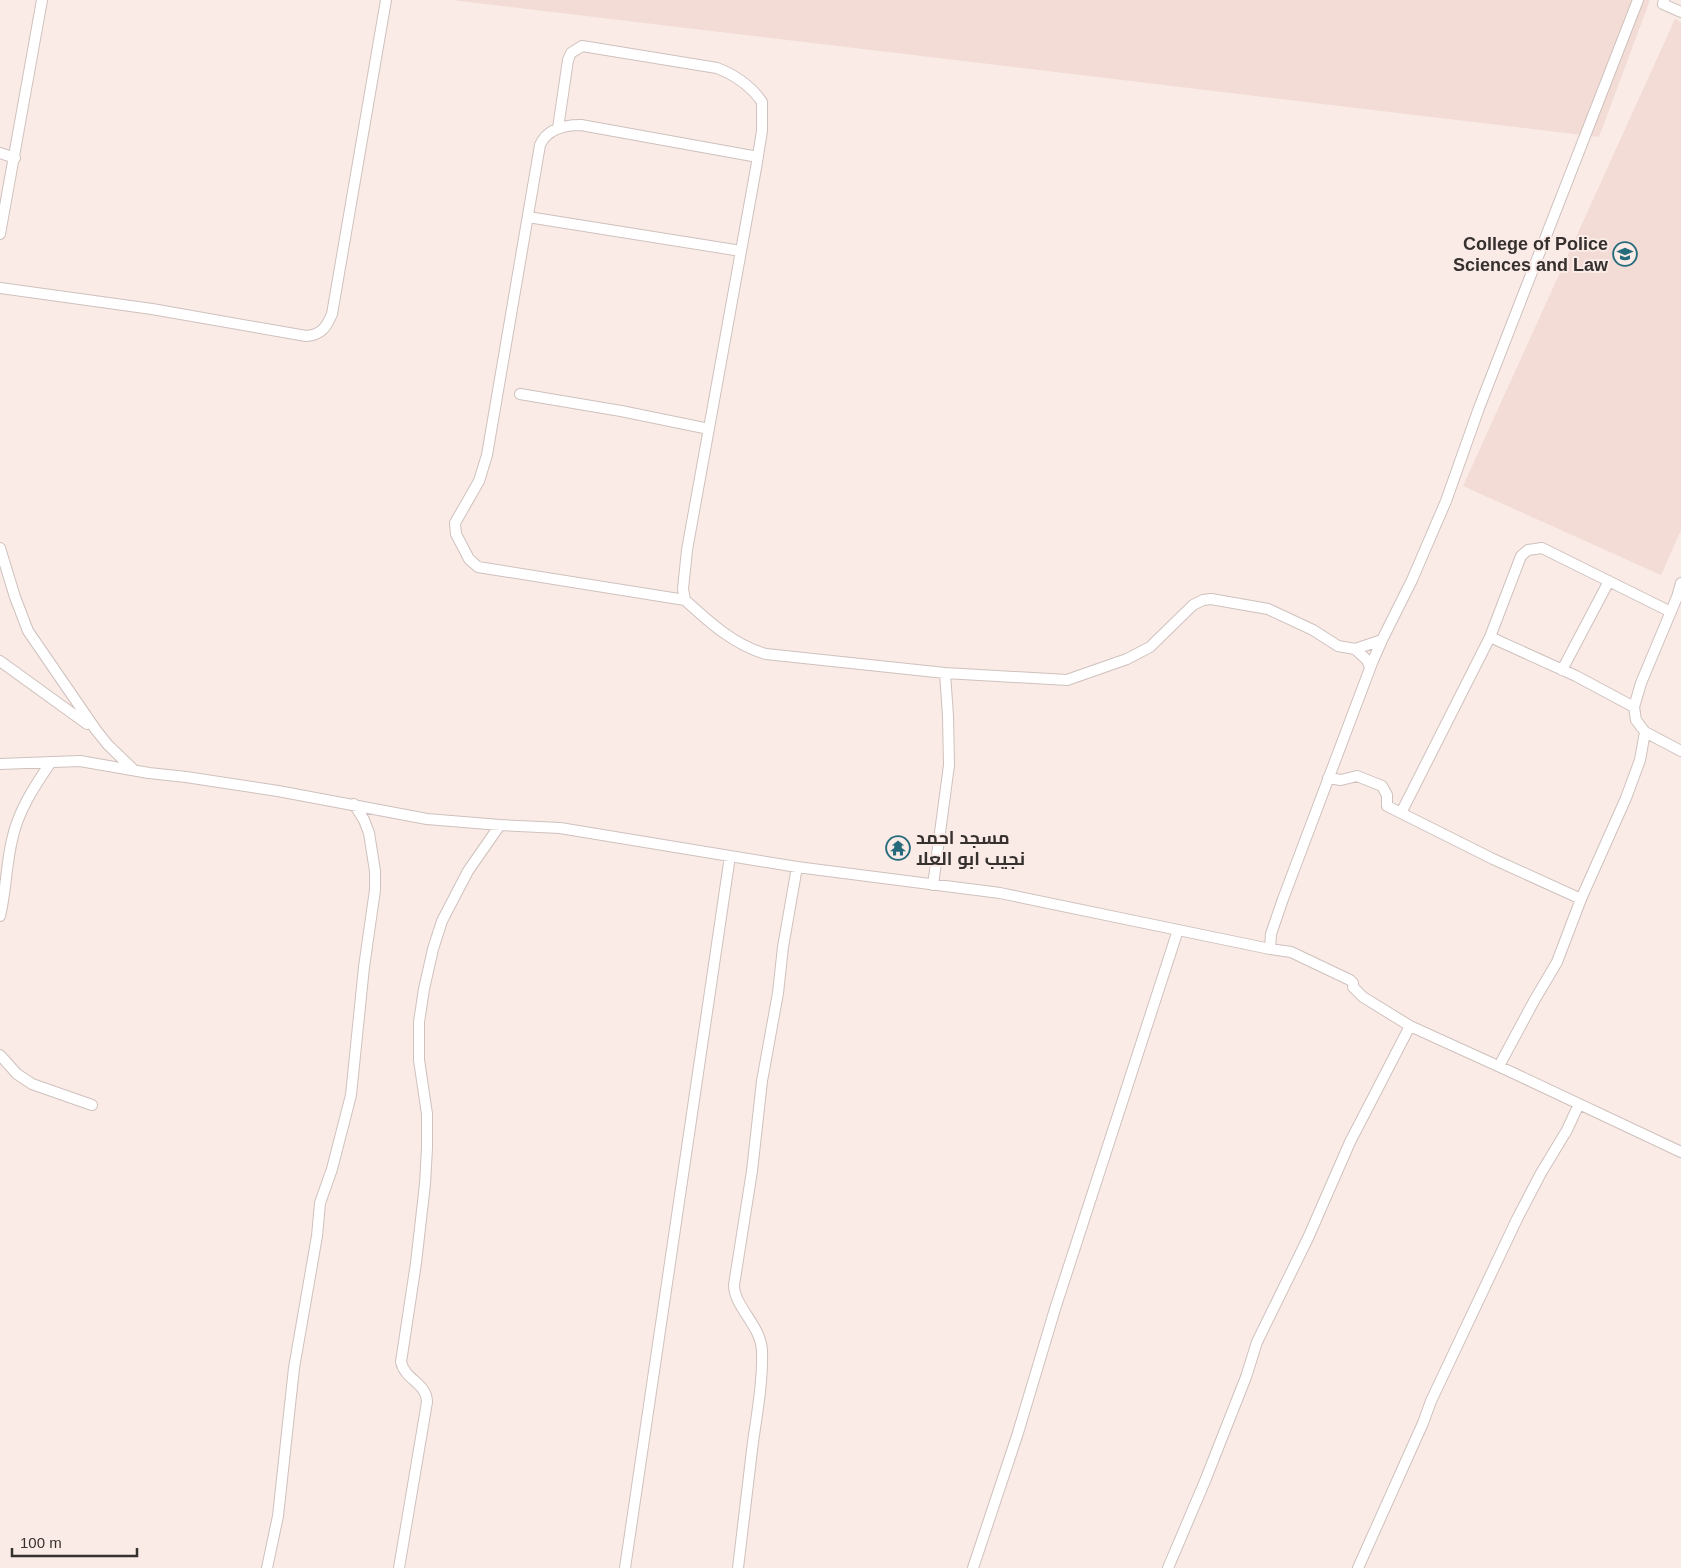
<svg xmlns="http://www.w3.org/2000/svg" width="1681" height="1568" font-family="Arial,Cairo,sans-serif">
<rect width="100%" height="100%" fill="#faebe7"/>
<!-- built -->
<path fill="#f3dcd6" d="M 452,0 L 1650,0 L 1599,137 Z
M 1675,19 L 1681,22 L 1681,530 L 1661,575 L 1463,486 Z"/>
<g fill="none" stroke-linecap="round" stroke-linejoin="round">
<!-- street casing -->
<g stroke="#cfc1bd" stroke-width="12">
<path id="street" d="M 1664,0 L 1663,4 L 1681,12
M 558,128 L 568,60 L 571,53 L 582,46 L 717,68 C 735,75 751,86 762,102 L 762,131 L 756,168 L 687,550 L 683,589 L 685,600 C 709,622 734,645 766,654 L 945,673 L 1067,680 L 1127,659 L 1150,647 L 1193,605 L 1203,600 L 1211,599 L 1268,609 L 1313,630 L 1338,646 L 1355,649 L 1382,640
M 0,153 L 15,158
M 528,217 L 741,251
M 0,234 L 42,0
M 0,288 L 152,309 L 306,336 C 321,335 326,328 332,314 L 386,0
M 520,394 L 621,411 L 709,429
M 0,548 L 15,597 L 28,631 L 96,730 L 108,745 L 134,770
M 1681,583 L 1677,597 L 1641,683 L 1634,707 L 1636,720 L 1645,732 L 1681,751
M 685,600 L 478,567 L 469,559 L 456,534 L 455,523 L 479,481 L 487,455 L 540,145 C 547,129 565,125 581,125 L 758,157
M 1490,637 L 1576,676 L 1634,707
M 1355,649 L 1367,660 L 1370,668
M 0,661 L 87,724
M 1562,670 L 1609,581
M 0,764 L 80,761 L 149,773 L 186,777 L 278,791 L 427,819 L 500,825 L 560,828 L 797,867 L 1000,893 L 1270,949 L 1291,952 L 1350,980 L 1353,983 L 1353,987 L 1363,997 L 1410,1026 L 1509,1071 L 1681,1152
M 1328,778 L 1341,780 L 1357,776 L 1382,786 L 1387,795 L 1387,806 L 1493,859 L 1581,899
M 1401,813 L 1490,637 L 1521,556 L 1528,550 L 1542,548 L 1671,612
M 933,885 L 949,765 L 948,716 L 945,673
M 0,916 C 6,892 6,865 12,840 C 18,811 34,787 51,762
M 1270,949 L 1271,934 L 1283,899 L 1372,663 L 1382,640 L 1412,580 L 1446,501 L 1479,408 L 1638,0
M 0,1055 L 17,1074 L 32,1084 L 92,1105
M 1499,1066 L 1534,1001 L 1557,962 L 1581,899 L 1626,798 L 1640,760 L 1645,732
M 267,1568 L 278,1516 L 294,1368 L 317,1236 L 320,1203 L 332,1169 L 351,1095 L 364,967 L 375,890 L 375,871 L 369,833 L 364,820 L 354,804
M 399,1568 L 427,1402 C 427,1383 405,1380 401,1362 L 416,1263 L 425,1184 L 427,1148 L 427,1114 L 419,1060 L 419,1022 L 424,989 L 433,949 L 442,921 L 468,871 L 500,825
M 625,1568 L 730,856
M 738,1568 C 743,1529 747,1489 752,1450 C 756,1418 763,1384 762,1351 C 761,1325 734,1307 734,1285 L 752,1171 L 762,1081 L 778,993 L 783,947 L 797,867
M 973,1568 L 1017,1436 L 1055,1309 L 1178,930
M 1168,1568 L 1205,1481 L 1246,1377 L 1257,1342 L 1308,1238 L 1350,1142 L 1410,1026
M 1358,1568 L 1423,1423 L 1431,1401 L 1517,1219 L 1541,1173 L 1567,1130 L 1579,1104"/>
</g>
<!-- street -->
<use href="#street" stroke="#fff" stroke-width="10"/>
</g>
<!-- icons -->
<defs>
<g id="university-ring" transform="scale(1.25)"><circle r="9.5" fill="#faebe7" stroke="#266b7b" stroke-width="1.5"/><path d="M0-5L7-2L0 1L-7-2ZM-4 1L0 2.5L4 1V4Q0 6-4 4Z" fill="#266b7b"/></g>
<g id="temple-ring" transform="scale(1.25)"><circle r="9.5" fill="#faebe7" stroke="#266b7b" stroke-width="1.5"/><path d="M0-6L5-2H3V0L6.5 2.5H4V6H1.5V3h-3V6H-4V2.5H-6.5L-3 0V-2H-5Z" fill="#266b7b"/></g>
</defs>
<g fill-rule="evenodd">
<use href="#university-ring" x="1625" y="254"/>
<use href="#temple-ring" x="898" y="848"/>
</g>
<g text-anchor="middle" stroke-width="4" stroke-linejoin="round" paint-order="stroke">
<!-- poi labels -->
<g font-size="18" font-weight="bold" fill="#36312f" stroke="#faebe7" text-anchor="end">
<text x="1608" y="250">College of Police<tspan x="1608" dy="21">Sciences and Law</tspan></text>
<text x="916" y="844" text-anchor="start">مسجد احمد<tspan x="916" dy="21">نجيب ابو العلا</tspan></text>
</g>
</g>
<!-- scale -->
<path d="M12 1548v8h125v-8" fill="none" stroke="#36312f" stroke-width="2.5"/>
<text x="20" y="1548" font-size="15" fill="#36312f" stroke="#faebe7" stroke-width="4" paint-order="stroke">100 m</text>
</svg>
